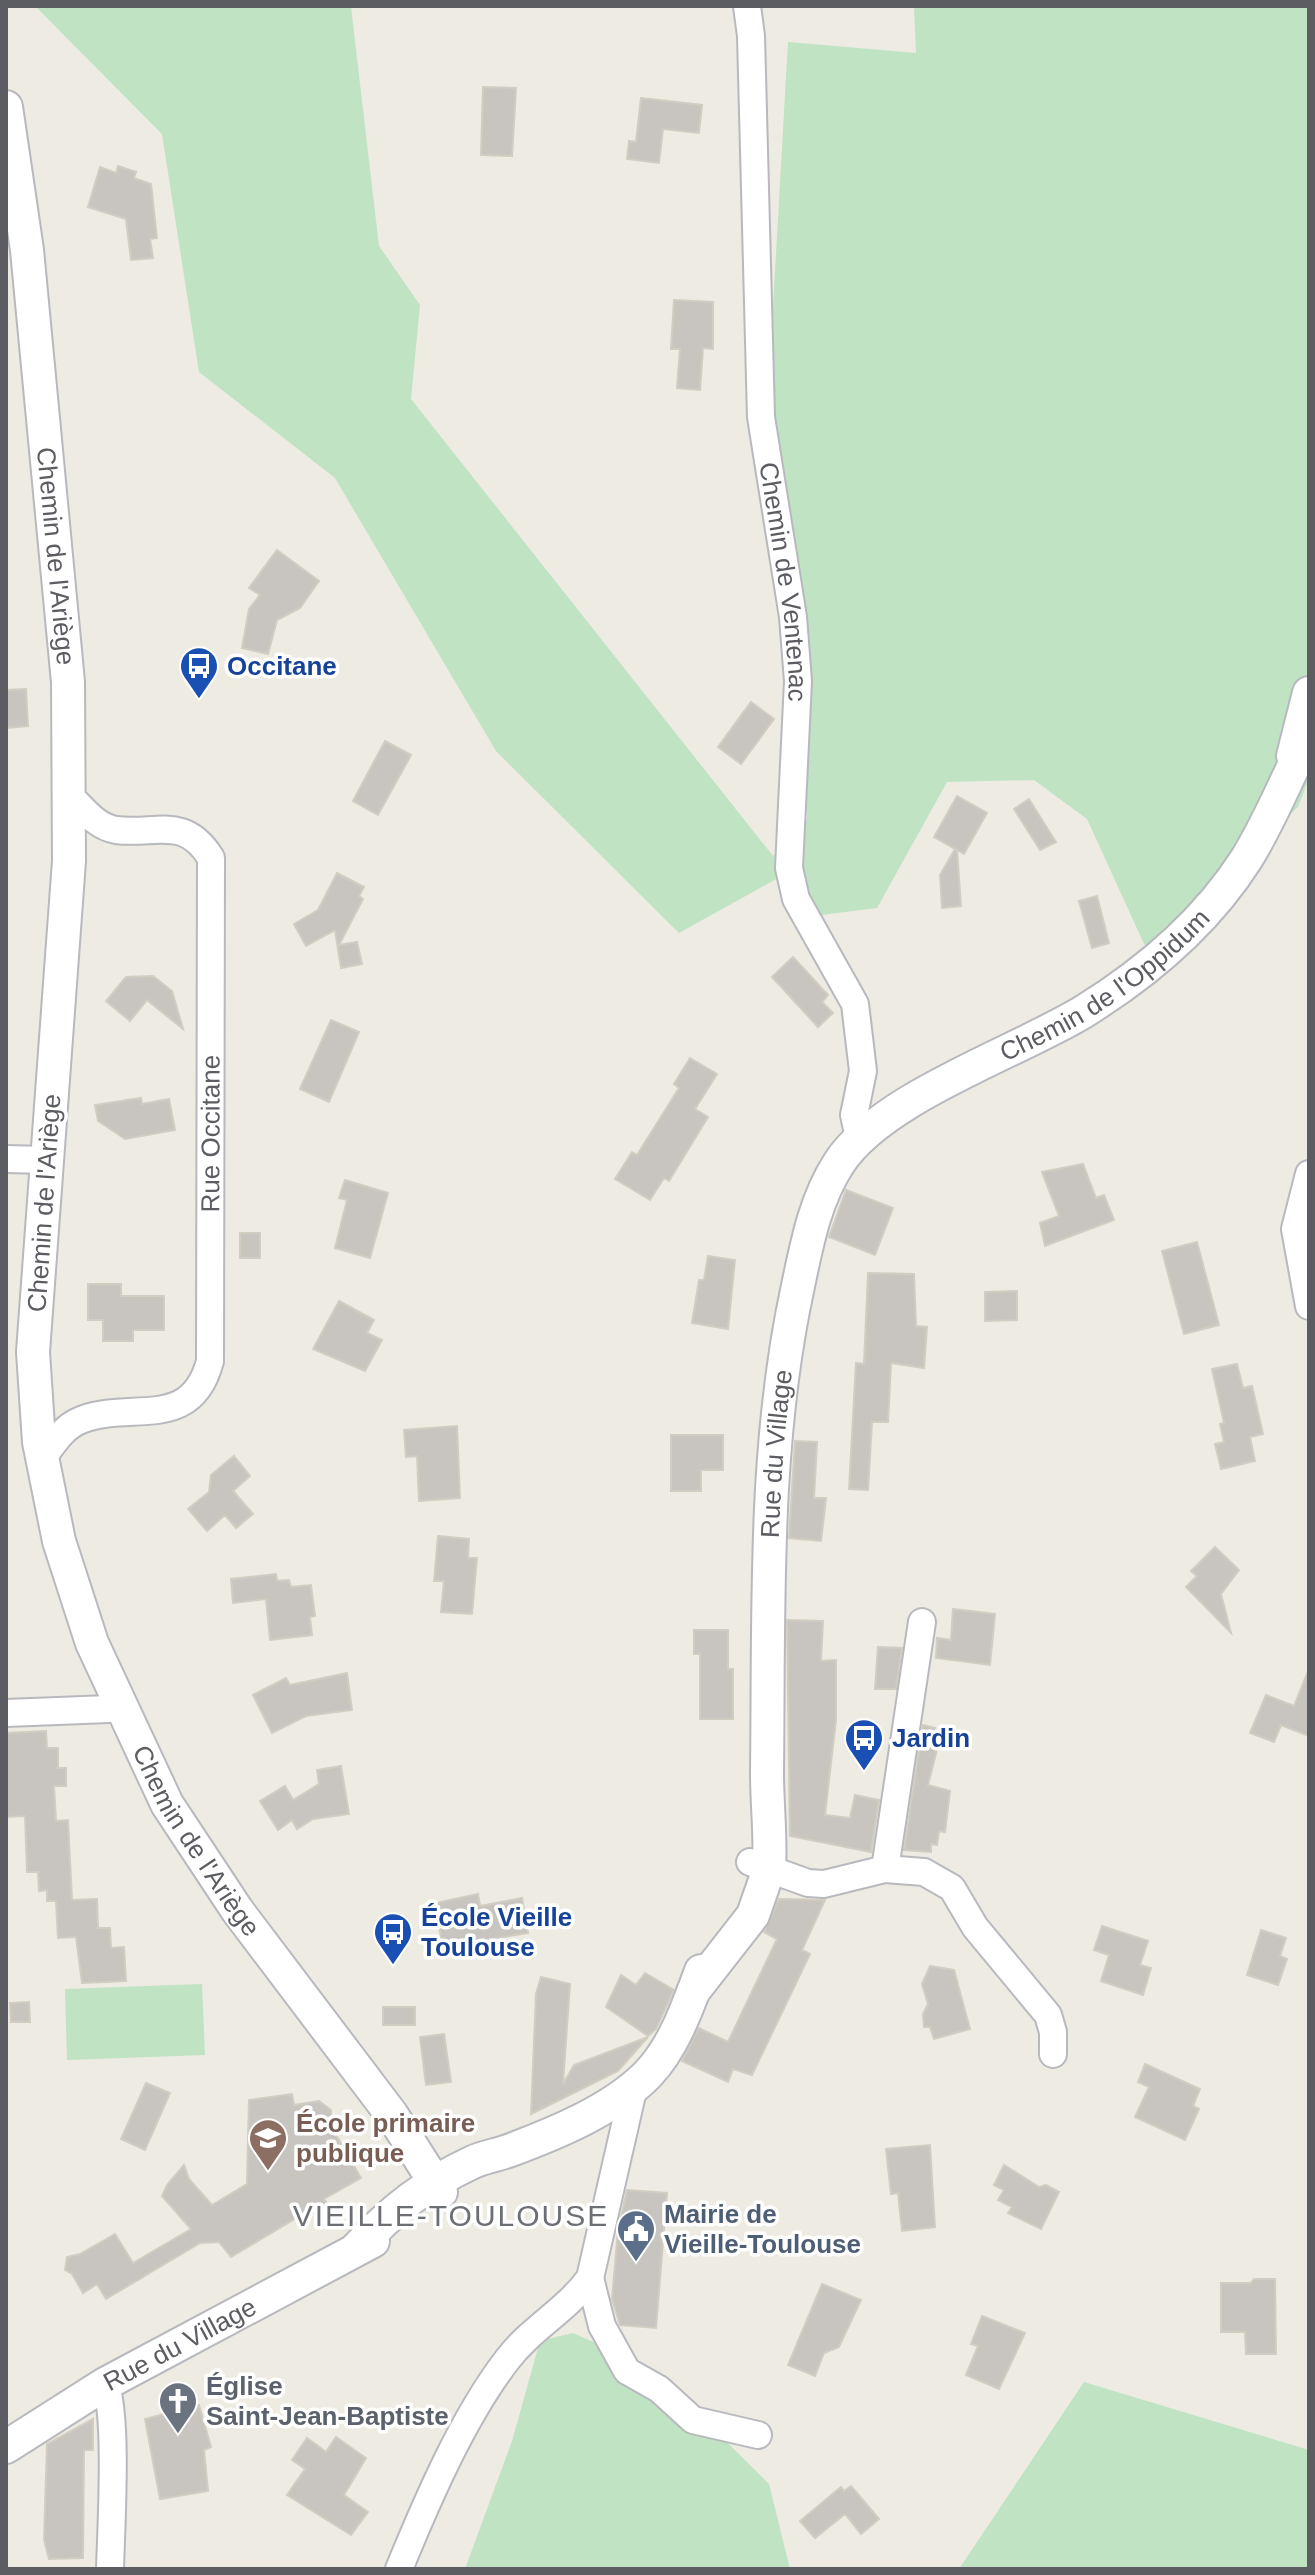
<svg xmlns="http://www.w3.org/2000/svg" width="1315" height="2575" font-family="Arial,sans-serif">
<rect width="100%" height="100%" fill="#edebe2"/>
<!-- green -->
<path fill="#bfe3c3" d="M 35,6 L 351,7 L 379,246 L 420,305 L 411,399 L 773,856 L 807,819 L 797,557 L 775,442 L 773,307 L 788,42 L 916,53 L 914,6 L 1309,6 L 1309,779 L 1298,807 L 1145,946 L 1087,819 L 1034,780 L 947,782 L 877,908 L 813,916 L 778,878 L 679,933 L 496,751 L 335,478 L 199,372 L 162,134 Z
M 202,1984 L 205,2055 L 67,2060 L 65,1989 Z
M 573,2333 L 652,2368 L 769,2484 L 790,2569 L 465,2569 L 512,2441 L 540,2341 Z
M 1084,2382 L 1309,2450 L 1309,2569 L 959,2569 Z"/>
<!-- building -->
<path fill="#c8c5c0" stroke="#d1cdc1" stroke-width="2" d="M 483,87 L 516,88 L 512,156 L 481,155 Z
M 641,98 L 702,105 L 699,133 L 663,129 L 659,163 L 627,159 L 629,141 L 636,142 Z
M 118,166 L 136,172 L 134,178 L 151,184 L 157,238 L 150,239 L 153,258 L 131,260 L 126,219 L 88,207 L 100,167 L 116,173 Z
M 674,300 L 713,302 L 713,349 L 703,348 L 700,390 L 677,388 L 680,349 L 671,349 Z
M 277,550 L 319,581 L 300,608 L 277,620 L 268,654 L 242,648 L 249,609 L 260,595 L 249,588 Z
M 26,689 L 28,726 L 6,728 L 6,690 Z
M 751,702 L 774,719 L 741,764 L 718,747 Z
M 385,741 L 411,755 L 378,815 L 353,801 Z
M 957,796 L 987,813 L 964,854 L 957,850 L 961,906 L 942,908 L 940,875 L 955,849 L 934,837 Z
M 1029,799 L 1056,842 L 1040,850 L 1014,809 Z
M 337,873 L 364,887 L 359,896 L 363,899 L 339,945 L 357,942 L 362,964 L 341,968 L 335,930 L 306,946 L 294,924 L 318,910 Z
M 1097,896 L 1109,943 L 1092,948 L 1079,901 Z
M 793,957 L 828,995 L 822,1002 L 833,1013 L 818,1027 L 772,977 Z
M 153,976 L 172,991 L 183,1029 L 147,1000 L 130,1021 L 106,1001 L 126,977 Z
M 331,1020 L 359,1032 L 329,1102 L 300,1089 Z
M 690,1058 L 717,1074 L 695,1109 L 708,1117 L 669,1181 L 664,1178 L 650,1200 L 615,1179 L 632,1152 L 637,1155 L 679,1088 L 674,1084 Z
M 141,1098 L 142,1104 L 169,1099 L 175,1130 L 125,1139 L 98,1121 L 95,1105 Z
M 1083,1164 L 1096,1198 L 1104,1195 L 1114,1220 L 1045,1246 L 1040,1223 L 1059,1216 L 1042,1172 Z
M 345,1180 L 388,1193 L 370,1258 L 335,1248 L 347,1200 L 339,1198 Z
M 846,1190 L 893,1208 L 875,1255 L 829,1237 Z
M 240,1233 L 260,1233 L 260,1258 L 240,1258 Z
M 1197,1242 L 1219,1325 L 1184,1334 L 1162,1251 Z
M 708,1256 L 735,1260 L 728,1329 L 692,1323 L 699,1280 L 704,1280 Z
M 868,1273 L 914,1274 L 916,1326 L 927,1327 L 924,1368 L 891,1363 L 888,1422 L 872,1422 L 868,1490 L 849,1489 L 856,1363 L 864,1364 Z
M 88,1284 L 121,1284 L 121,1296 L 164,1296 L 164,1330 L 133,1330 L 133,1341 L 103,1341 L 103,1320 L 88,1320 Z
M 1017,1291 L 1017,1320 L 985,1321 L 985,1292 Z
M 339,1301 L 374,1320 L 367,1333 L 382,1340 L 365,1371 L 313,1349 Z
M 1237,1364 L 1243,1388 L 1252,1386 L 1263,1434 L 1250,1437 L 1255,1461 L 1221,1469 L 1215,1444 L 1224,1442 L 1220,1424 L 1224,1423 L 1212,1369 Z
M 457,1426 L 460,1498 L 419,1501 L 417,1456 L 406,1457 L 404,1430 Z
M 671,1435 L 723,1435 L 723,1470 L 701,1470 L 701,1491 L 671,1491 Z
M 795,1441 L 817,1442 L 814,1498 L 826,1498 L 821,1541 L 789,1538 Z
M 234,1456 L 250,1476 L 233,1491 L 253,1514 L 236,1528 L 225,1515 L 207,1531 L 188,1509 L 209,1492 L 211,1475 Z
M 438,1536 L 469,1539 L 468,1558 L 477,1558 L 472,1614 L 441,1612 L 444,1581 L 434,1581 Z
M 1215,1547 L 1239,1570 L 1221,1594 L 1231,1633 L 1186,1587 L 1197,1576 L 1191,1571 Z
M 276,1574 L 277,1581 L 289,1580 L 291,1587 L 311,1585 L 315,1616 L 310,1617 L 312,1635 L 270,1640 L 266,1599 L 233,1603 L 231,1579 Z
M 953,1609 L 995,1614 L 990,1665 L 936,1658 L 937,1638 L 951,1640 Z
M 787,1620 L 823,1621 L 821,1661 L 836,1660 L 836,1720 L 825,1815 L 850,1818 L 855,1795 L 879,1800 L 871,1852 L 790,1836 Z
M 694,1630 L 728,1630 L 728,1669 L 733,1669 L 733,1719 L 700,1719 L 700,1654 L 694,1654 Z
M 878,1647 L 902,1648 L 896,1689 L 875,1689 Z
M 1308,1671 L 1309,1736 L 1281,1725 L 1274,1742 L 1250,1733 L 1266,1695 L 1294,1706 Z
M 347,1673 L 352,1710 L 306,1716 L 272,1733 L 253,1695 L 286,1678 L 290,1685 Z
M 923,1725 L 935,1728 L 932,1740 L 939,1742 L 928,1785 L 950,1791 L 945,1832 L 939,1831 L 937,1845 L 931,1844 L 931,1852 L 904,1850 Z
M 46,1731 L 47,1748 L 58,1748 L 58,1768 L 66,1768 L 66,1786 L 54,1786 L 56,1821 L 68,1820 L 72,1900 L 97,1899 L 98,1928 L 110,1928 L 111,1948 L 124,1947 L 126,1981 L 82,1983 L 76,1937 L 58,1938 L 56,1901 L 47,1901 L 47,1890 L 39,1891 L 38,1872 L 27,1872 L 25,1816 L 7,1817 L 6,1733 Z
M 341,1766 L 349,1814 L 313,1819 L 297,1829 L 292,1820 L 278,1830 L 260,1801 L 285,1786 L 293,1800 L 319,1784 L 317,1770 Z
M 478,1894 L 480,1906 L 522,1898 L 528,1933 L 486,1940 L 487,1946 L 444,1954 L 439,1926 L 426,1929 L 422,1906 Z
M 779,1899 L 825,1900 L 802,1950 L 810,1954 L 752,2075 L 733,2069 L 728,2082 L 682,2061 L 699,2028 L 728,2042 L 777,1939 L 764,1932 Z
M 1102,1926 L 1148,1941 L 1140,1965 L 1151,1968 L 1143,1995 L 1101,1981 L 1109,1955 L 1094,1950 Z
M 1261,1930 L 1286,1938 L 1280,1956 L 1287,1959 L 1278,1985 L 1247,1975 Z
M 930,1966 L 954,1970 L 970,2029 L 934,2039 L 930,2027 L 924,2027 L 923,2014 L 928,2004 L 922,1984 Z
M 645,1973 L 674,1990 L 656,2029 L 648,2036 L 606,2007 L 621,1975 L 636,1985 Z
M 541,1977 L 570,1984 L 563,2084 L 574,2065 L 648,2037 L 618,2071 L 531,2114 L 536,1994 Z
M 29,2002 L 30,2022 L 11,2022 L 10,2003 Z
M 383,2007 L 415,2007 L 415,2025 L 383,2025 Z
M 444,2034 L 451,2082 L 426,2085 L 420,2037 Z
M 1145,2064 L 1200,2089 L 1193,2106 L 1199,2109 L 1185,2140 L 1135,2117 L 1149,2087 L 1138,2082 Z
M 146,2083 L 170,2093 L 145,2150 L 121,2139 Z
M 292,2094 L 294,2105 L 319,2101 L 331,2110 L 331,2126 L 361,2178 L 324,2199 L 328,2205 L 300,2220 L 298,2217 L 231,2257 L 219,2242 L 200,2243 L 106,2299 L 97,2284 L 83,2293 L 72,2274 L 65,2270 L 67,2257 L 80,2254 L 115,2234 L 133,2263 L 191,2229 L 162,2196 L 167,2185 L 184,2165 L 189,2179 L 212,2205 L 247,2184 L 249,2100 Z
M 930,2145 L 935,2227 L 902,2231 L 898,2193 L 891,2194 L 886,2149 Z
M 1004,2165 L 1039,2187 L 1046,2185 L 1059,2192 L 1041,2229 L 1008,2213 L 1012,2207 L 998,2200 L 1004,2190 L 994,2185 Z
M 627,2190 L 667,2193 L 656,2328 L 620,2325 L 612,2299 L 618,2230 Z
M 1254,2279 L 1275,2279 L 1276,2354 L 1246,2354 L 1245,2332 L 1221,2332 L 1221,2283 L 1251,2283 Z
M 822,2284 L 861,2300 L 839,2347 L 824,2353 L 815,2376 L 788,2365 Z
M 982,2316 L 1025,2333 L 999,2389 L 966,2375 L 978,2346 L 971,2344 Z
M 199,2405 L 211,2447 L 204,2450 L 208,2491 L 160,2499 L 145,2419 Z
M 93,2419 L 93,2450 L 84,2450 L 83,2558 L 49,2559 L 44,2540 L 47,2444 Z
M 336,2437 L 366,2458 L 344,2495 L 368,2512 L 351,2535 L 287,2495 L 305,2469 L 292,2460 L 307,2438 L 326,2452 Z
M 851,2486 L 879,2519 L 861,2534 L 845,2514 L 815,2538 L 800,2521 L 841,2487 L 844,2491 Z"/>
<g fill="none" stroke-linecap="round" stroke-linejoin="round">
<!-- minor casing -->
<g stroke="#b8b9be" stroke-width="30">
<g id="minor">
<path id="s1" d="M 747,6 L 751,36 L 761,417 L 793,617 L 798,681 L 789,868 L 796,899 L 855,1004 L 863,1071 L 854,1115 L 859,1138"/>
<path d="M 6,1159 L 47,1160"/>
<path d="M 1309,1174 L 1295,1229 L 1309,1306"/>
<path id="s2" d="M 42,1459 C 53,1444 63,1427 81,1420 C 132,1400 191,1433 210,1361 L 211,858 C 184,815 157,835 116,830 C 97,827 84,810 71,797"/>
<path d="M 6,1713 L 109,1709 L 119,1705"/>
<path d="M 750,1862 L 808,1883 L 824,1884 L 885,1869 L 924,1872 L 952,1888 L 975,1927 L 1048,2015 L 1053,2032 L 1053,2054"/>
<path d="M 885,1869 L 922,1622"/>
<path d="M 590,2278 L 602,2326 L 627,2371 L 659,2389 L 693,2420 L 758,2435"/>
<path d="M 105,2384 C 118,2413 111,2531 110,2569"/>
<path d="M 399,2569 C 427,2501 462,2419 507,2360 C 531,2328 566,2311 590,2278 L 634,2086"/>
</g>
</g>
<!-- tertiary casing -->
<g stroke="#b8b9be" stroke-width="36">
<g id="tertiary">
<path id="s3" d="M 6,107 L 27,250 L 68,682 L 69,861 L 33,1352 L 39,1442 L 59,1541 L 92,1643 L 167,1804 L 237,1910 L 392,2115 L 441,2192"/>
<path d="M 1293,756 L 1309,693"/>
<path id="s4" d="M 693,1992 L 753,1915 L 769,1869 C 771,1837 767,1805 767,1773 C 769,1610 763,1446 798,1286 C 807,1243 815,1200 839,1163 C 881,1098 1015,1053 1083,1012 C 1146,973 1207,921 1247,858 C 1271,819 1288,775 1309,735"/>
<path d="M 356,2249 C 393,2209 424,2185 473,2162 C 484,2157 497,2155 508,2151 C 554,2134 613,2110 648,2074 C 674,2047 688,2006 701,1971"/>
<path id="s5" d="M 6,2447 L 105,2384 L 373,2241"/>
</g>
</g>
<!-- minor -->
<use href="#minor" stroke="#fff" stroke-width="26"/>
<!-- tertiary -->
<use href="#tertiary" stroke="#fff" stroke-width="32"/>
</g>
<!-- icons -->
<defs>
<g id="bus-pin" transform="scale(2)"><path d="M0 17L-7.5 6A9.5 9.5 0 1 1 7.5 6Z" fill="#1a4fb4" stroke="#fff"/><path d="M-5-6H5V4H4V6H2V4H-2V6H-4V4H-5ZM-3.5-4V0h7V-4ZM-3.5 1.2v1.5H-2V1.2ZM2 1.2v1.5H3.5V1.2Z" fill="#fff"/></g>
<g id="school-pin" transform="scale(2)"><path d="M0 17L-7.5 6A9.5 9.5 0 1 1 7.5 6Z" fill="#8d6e63" stroke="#fff"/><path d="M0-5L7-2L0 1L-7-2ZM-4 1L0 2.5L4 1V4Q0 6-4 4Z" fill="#fff"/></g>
<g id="civic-pin" transform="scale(2)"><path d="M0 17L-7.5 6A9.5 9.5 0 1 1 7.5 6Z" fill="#5c6f8a" stroke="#fff"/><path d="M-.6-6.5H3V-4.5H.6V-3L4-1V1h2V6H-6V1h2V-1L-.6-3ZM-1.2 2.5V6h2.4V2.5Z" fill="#fff"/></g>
<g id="church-pin" transform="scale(2)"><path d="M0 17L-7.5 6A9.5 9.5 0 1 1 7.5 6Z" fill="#6b7280" stroke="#fff"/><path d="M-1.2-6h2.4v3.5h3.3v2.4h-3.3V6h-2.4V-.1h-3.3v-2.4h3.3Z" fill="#fff"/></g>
</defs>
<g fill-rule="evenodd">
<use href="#bus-pin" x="199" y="666"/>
<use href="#bus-pin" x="864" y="1738"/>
<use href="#bus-pin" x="393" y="1932"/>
<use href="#school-pin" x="268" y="2138"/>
<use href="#civic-pin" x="636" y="2229"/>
<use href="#church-pin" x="178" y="2401"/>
</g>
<g text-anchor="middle" stroke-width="7" stroke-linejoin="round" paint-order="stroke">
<!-- street labels -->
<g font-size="26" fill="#5b5d62" stroke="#fff">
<text dy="9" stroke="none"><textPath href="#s3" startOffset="452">Chemin de l'Ariège</textPath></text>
<text dy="9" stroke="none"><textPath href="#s1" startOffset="578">Chemin de Ventenac</textPath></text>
<text dy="9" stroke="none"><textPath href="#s4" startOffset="1184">Chemin de l'Oppidum</textPath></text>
<text dy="9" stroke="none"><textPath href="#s2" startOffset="438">Rue Occitane</textPath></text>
<text transform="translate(44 1203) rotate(-86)" y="9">Chemin de l'Ariège</text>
<text dy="9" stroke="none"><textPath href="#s4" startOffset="562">Rue du Village</textPath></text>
<text dy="9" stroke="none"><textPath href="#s3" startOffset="1772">Chemin de l'Ariège</textPath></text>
<text dy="9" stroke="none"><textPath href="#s5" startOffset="202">Rue du Village</textPath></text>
</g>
<!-- transit labels -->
<g font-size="26" font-weight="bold" fill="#164399" stroke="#fff" text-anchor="start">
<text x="227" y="675">Occitane</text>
<text x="892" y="1747">Jardin</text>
<text x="421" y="1926">École Vieille<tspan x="421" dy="30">Toulouse</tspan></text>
</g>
<!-- education labels -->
<g font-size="26" font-weight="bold" fill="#785e54" stroke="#fff" text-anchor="start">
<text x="296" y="2132">École primaire<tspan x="296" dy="30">publique</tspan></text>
</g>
<!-- service labels -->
<g font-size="26" font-weight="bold" fill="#4e5e75" stroke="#fff" text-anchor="start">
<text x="664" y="2223">Mairie de<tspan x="664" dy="30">Vieille-Toulouse</tspan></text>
</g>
<!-- worship labels -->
<g font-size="26" font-weight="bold" fill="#5b616d" stroke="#fff" text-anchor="start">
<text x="206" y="2395">Église<tspan x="206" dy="30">Saint-Jean-Baptiste</tspan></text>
</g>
<!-- quarter labels -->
<g font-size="30" letter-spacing="2" fill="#6c6f74" stroke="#fff">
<text x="451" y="2226">VIEILLE-TOULOUSE</text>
</g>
</g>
<!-- border -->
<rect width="1315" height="2575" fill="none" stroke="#5b5d62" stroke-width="16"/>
</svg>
